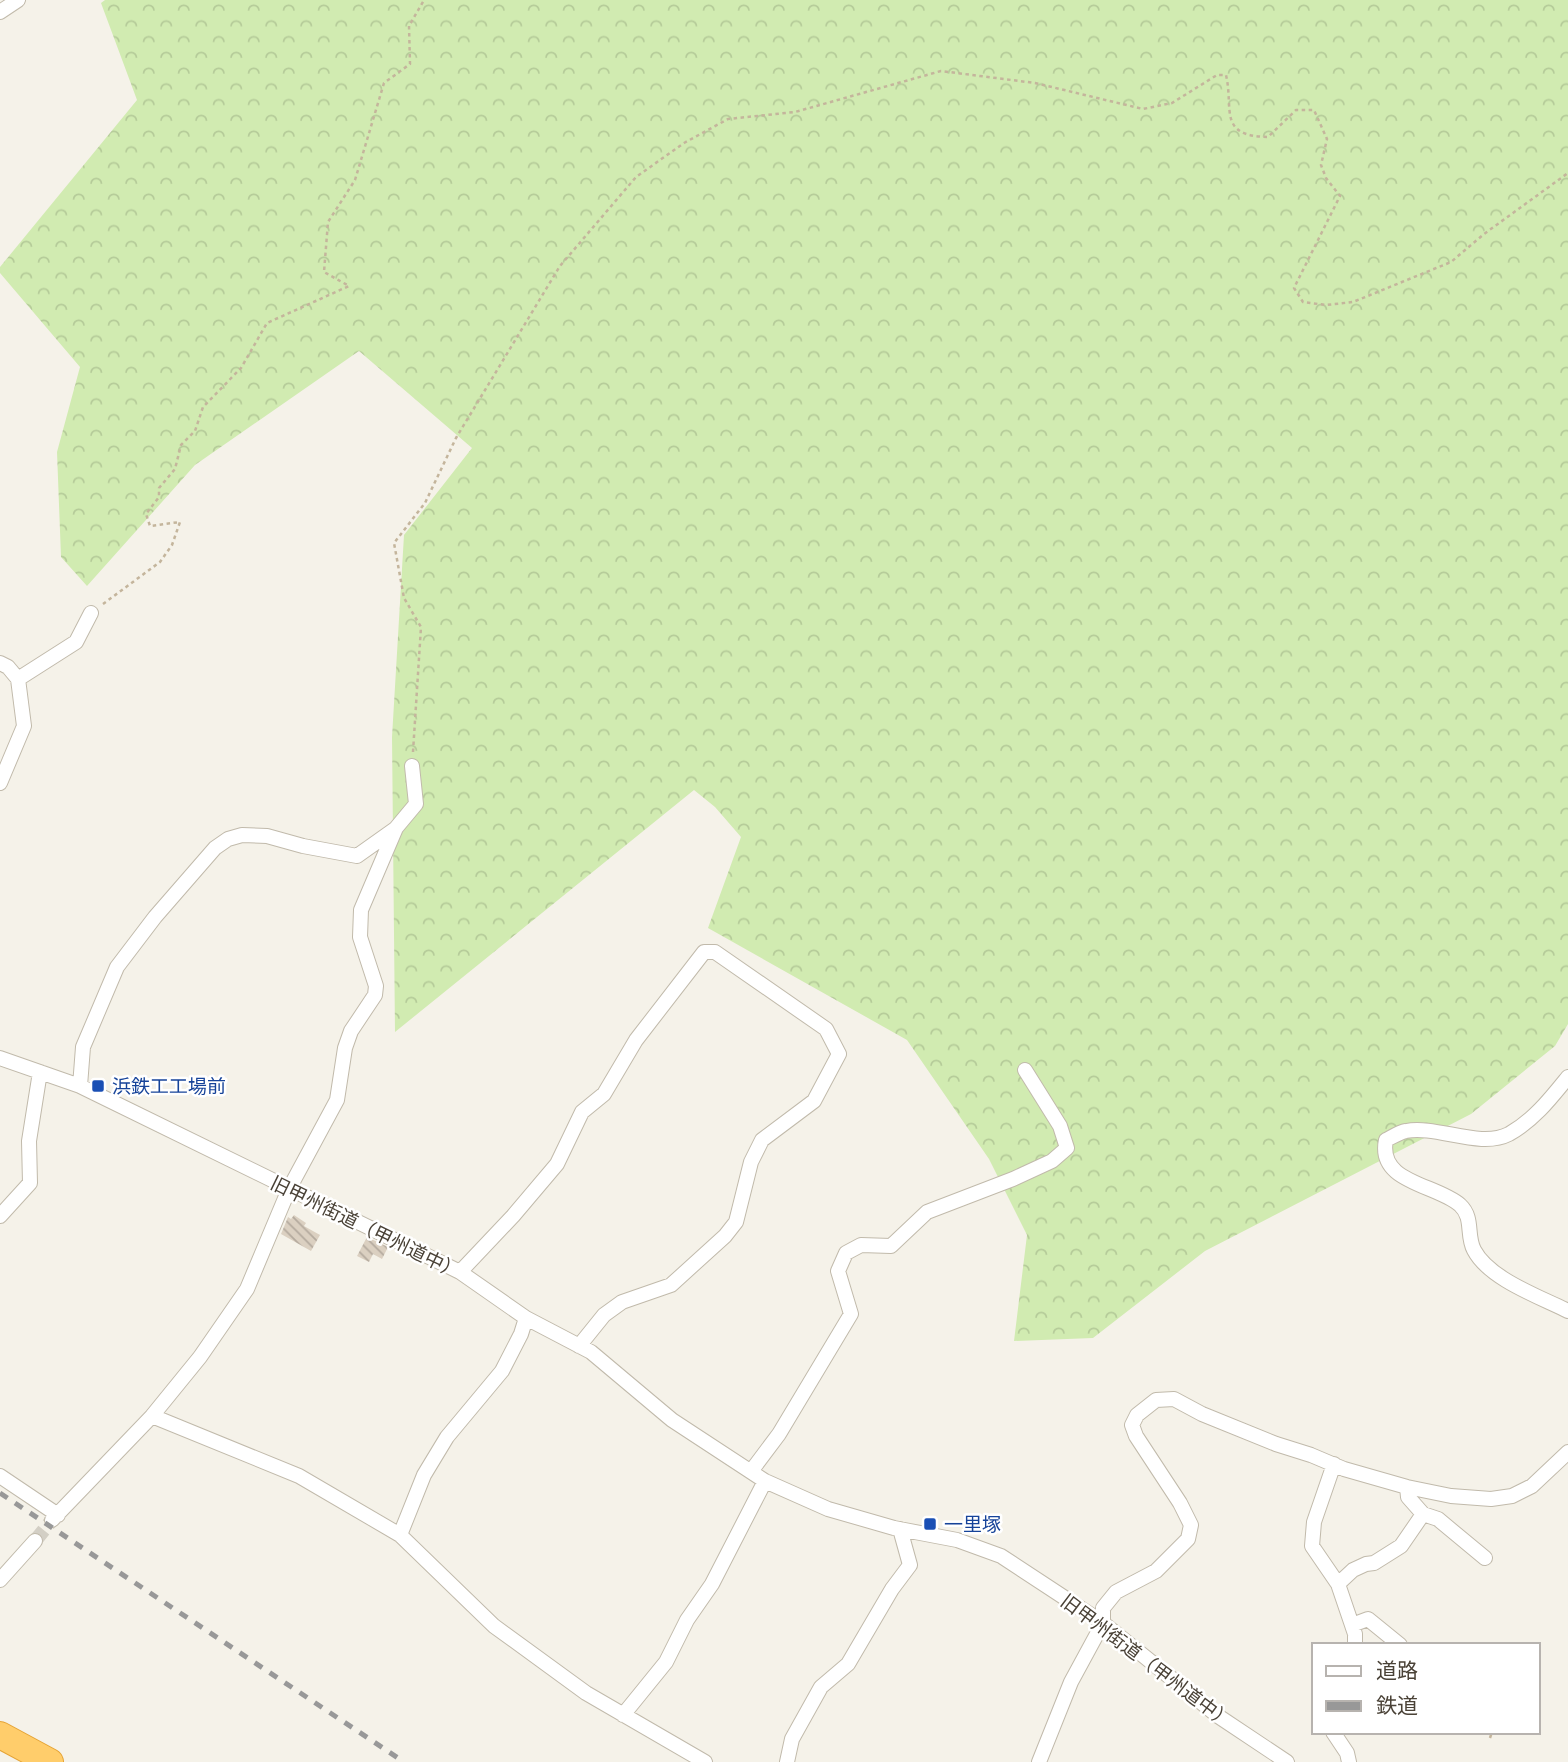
<svg xmlns="http://www.w3.org/2000/svg" width="1568" height="1762" font-family="Montserrat,'Noto Sans JP',sans-serif">
<defs>
<pattern id="forest-crowns" width="20" height="18" patternUnits="userSpaceOnUse" patternTransform="scale(1.75)"><rect width="20" height="18" fill="#d1ebb1"/><path d="M2 6a3 3 0 1 1 6 0M12 15a3 3 0 1 1 6 0" fill="none" stroke="#b5cb99"/></pattern>
<pattern id="building-back-hatch" width="6" height="6" patternUnits="userSpaceOnUse" patternTransform="scale(1.75)"><rect width="6" height="6" fill="#dbd0c1"/><path d="M-1 5l2 2M0 0l6 6M5-1l2 2" fill="none" stroke="#b4aa9e"/></pattern>
</defs>
<rect width="100%" height="100%" fill="#f5f2e9"/>
<!-- forest -->
<path fill="url(#forest-crowns)" d="M 105,0 L 1568,0 L 1568,1024 L 1555,1046 L 1471,1114 L 1205,1251 L 1093,1338 L 1014,1341 L 1027,1235 L 989,1159 L 907,1040 L 708,928 L 741,837 L 715,807 L 694,790 L 395,1032 L 392,737 L 404,535 L 472,448 L 359,351 L 195,465 L 87,586 L 61,557 L 57,452 L 80,367 L 0,273 L 0,267 L 137,100 L 101,3 Z"/>
<!-- building -->
<path fill="url(#building-back-hatch)" d="M 294,1215 L 306,1223 L 304,1226 L 320,1235 L 311,1251 L 281,1234 L 288,1217 L 291,1219 Z
M 367,1237 L 388,1247 L 382,1259 L 373,1254 L 369,1262 L 357,1256 Z"/>
<g fill="none" stroke-linecap="round" stroke-linejoin="round">
<!-- street-tunnel -->
<path stroke="#d3cfc5" stroke-width="14" stroke-dasharray="14 7" stroke-linecap="butt" d="M 35,1541 L 52,1520"/>
<!-- street casing -->
<g stroke="#c1baab" stroke-width="16">
<path id="street" d="M 0,12 L 18,0
M 0,663 L 8,667 L 18,679 L 24,726 L 0,783
M 18,679 L 76,642 L 91,613
M 0,1058 L 80,1086 L 460,1272 L 526,1318 L 591,1352 L 672,1420 L 765,1481 L 828,1509 L 894,1528 L 957,1540 L 1001,1556 L 1103,1623 L 1218,1716 L 1287,1762
M 1568,1077 C 1551,1098 1534,1120 1509,1134 C 1480,1149 1437,1125 1406,1131 C 1400,1132 1392,1137 1386,1140 C 1377,1183 1436,1184 1460,1205 C 1474,1218 1466,1235 1474,1250 C 1489,1279 1540,1297 1568,1311
M 80,1086 L 83,1047 L 117,967 L 155,917 L 215,848 L 228,839 L 242,835 L 267,836 L 303,846 L 357,856 L 395,829
M 0,1216 L 30,1183 L 29,1141 L 40,1072
M 460,1272 L 513,1216 L 557,1164 L 582,1112 L 604,1094 L 636,1040 L 704,952 L 715,952 L 826,1029 L 839,1054 L 814,1101 L 762,1140 L 751,1162 L 736,1222 L 725,1236 L 671,1285 L 622,1302 L 604,1315 L 579,1346
M 152,1416 L 299,1476 L 400,1535 L 494,1626 L 586,1693 L 705,1762
M 1334,1464 L 1314,1522 L 1312,1546 L 1338,1584 L 1355,1634 L 1355,1645
M 752,1470 L 779,1434 L 851,1314 L 838,1271 L 846,1253 L 861,1245 L 891,1246 L 927,1212 L 1013,1179 L 1052,1161 L 1067,1148 L 1060,1126 L 1025,1070
M 0,1476 L 58,1515
M 1423,1514 L 1438,1519 L 1485,1558
M 52,1520 L 152,1416 L 200,1357 L 247,1289 L 289,1189 L 337,1100 L 345,1048 L 351,1031 L 375,995 L 376,986 L 360,937 L 361,910 L 396,828 L 416,804 L 412,766
M 400,1535 L 424,1475 L 447,1437 L 502,1371 L 521,1334 L 526,1318
M 0,1580 L 35,1541
M 1338,1584 L 1353,1570 L 1366,1564 L 1374,1563 L 1401,1546 L 1423,1514 L 1408,1497 L 1407,1487
M 1352,1625 L 1368,1619 L 1400,1645
M 623,1715 L 666,1662 L 687,1620 L 712,1584 L 765,1481
M 1333,1732 L 1347,1753 L 1349,1762
M 787,1762 L 792,1739 L 821,1687 L 848,1664 L 892,1589 L 910,1565 L 900,1529
M 1039,1762 L 1071,1682 L 1103,1623 L 1103,1608 L 1116,1592 L 1156,1571 L 1188,1539 L 1191,1525 L 1180,1503 L 1136,1436 L 1132,1425 L 1137,1415 L 1156,1400 L 1174,1399 L 1202,1414 L 1276,1444 L 1311,1455 L 1344,1469 L 1407,1487 L 1451,1496 L 1491,1499 L 1512,1496 L 1532,1486 L 1568,1452"/>
</g>
<!-- highway casing -->
<g stroke="#e5a334" stroke-width="28">
<path id="highway" d="M 0,1735 L 50,1762"/>
</g>
<!-- path -->
<path stroke="#c4b59c" stroke-width="2.5" stroke-dasharray="3.5 3.5" stroke-linecap="butt" d="M 103,604 L 160,562 L 172,545 L 180,522 L 150,526 L 146,514 L 159,497 L 159,488 L 175,469 L 181,445 L 195,431 L 203,407 L 241,368 L 267,323 L 349,286 L 324,272 L 328,222 L 355,180 L 384,83 L 410,64 L 409,26 L 424,0
M 413,752 L 421,627 L 404,598 L 394,543 L 425,503 L 456,438 L 560,266 L 636,177 L 684,143 L 728,119 L 795,112 L 941,71 L 1035,83 L 1143,109 L 1172,103 L 1217,75 L 1226,75 C 1234,109 1217,136 1268,137 L 1296,110 L 1314,110 L 1327,139 L 1321,165 L 1326,178 L 1340,196 L 1294,288 L 1303,302 L 1326,305 L 1353,302 L 1451,262 L 1484,234 L 1568,173
M 1490,1738 L 1492,1732"/>
<!-- street -->
<use href="#street" stroke="#fff" stroke-width="14"/>
<!-- highway -->
<use href="#highway" stroke="#ffcd6b" stroke-width="26"/>
<!-- rail -->
<path stroke="#989898" stroke-width="5" stroke-dasharray="9 9" stroke-linecap="butt" d="M 0,1493 L 404,1762"/>
</g>
<!-- markers -->
<g fill="#1a4fb4" stroke="#fff" stroke-width="2.5">
<rect x="91" y="1079" width="14" height="14" rx="3.5"/>
<rect x="923" y="1517" width="14" height="14" rx="3.5"/>
</g>
<g text-anchor="middle" stroke-width="5" stroke-linejoin="round" paint-order="stroke">
<!-- transit labels -->
<g font-size="19" fill="#164399" stroke="#fff" text-anchor="start">
<text x="112" y="1093">浜鉄工工場前</text>
<text x="944" y="1531">一里塚</text>
</g>
<!-- street labels -->
<g font-size="19" fill="#4a4237" stroke="#fff">
<text transform="translate(366 1227) rotate(26)" y="7">旧甲州街道（甲州道中）</text>
<text transform="translate(1147 1661) rotate(37)" y="7">旧甲州街道（甲州道中）</text>
</g>
</g>
<!-- legend -->
<rect x="1312" y="1643" width="228" height="91" fill="#ffffff" stroke="#b7b3af" stroke-width="2"/>
<rect x="1326" y="1666" width="35" height="10" fill="#ffffff" stroke="#b7b3af" stroke-width="2"/>
<text x="1376" y="1678" font-size="21" fill="#4a4237">道路</text>
<rect x="1326" y="1701" width="35" height="10" fill="#989898" stroke="#b7b3af" stroke-width="2"/>
<text x="1376" y="1713" font-size="21" fill="#4a4237">鉄道</text>
</svg>
